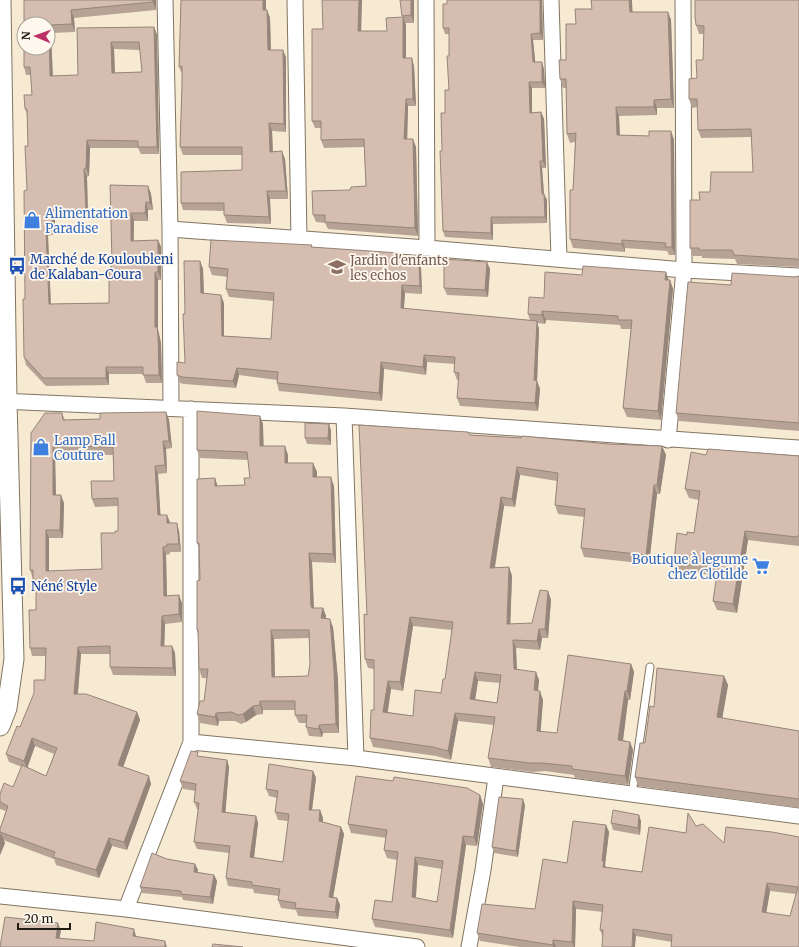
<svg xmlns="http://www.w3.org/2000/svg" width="799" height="947" font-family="Merriweather,serif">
<rect width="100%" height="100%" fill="#f7ead3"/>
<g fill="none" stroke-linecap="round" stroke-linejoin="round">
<!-- service casing -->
<g stroke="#817561" stroke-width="9">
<path id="service" d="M 632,794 L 650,667"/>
</g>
<!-- minor casing -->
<g stroke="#817561" stroke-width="17">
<path id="minor" d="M 165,0 L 170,229 L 171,408
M 295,0 L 299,239
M 426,0 L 427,248
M 551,0 L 559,259
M 170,229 L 427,248 L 684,270 L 799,276
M 0,401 L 344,416 L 799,448
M 344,416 L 356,758
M 668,440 L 684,270 L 683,0
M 191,742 L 356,758 L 799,816
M 0,896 L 126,909 L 417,947
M 126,909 L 191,742 L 191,409
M 469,947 L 483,870 L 496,777"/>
</g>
<!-- tertiary casing -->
<g stroke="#817561" stroke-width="21">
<path id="tertiary" d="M 0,726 L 7,708 L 14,659 L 7,401 L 1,0"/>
</g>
<!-- service -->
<use href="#service" stroke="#fff" stroke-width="7"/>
<!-- minor -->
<use href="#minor" stroke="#fff" stroke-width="15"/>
<!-- tertiary -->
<use href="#tertiary" stroke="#fff" stroke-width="19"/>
</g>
<!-- wall -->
<path fill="#b7a396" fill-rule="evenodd" d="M 24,0 L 156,0 L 156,10 L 74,18 L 75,32 L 51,33 L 53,76 L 78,75 L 77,28 L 154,27 L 157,35 L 159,154 L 141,154 L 138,148 L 90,148 L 89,176 L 87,177 L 88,218 L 55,218 L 55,234 L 48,236 L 51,304 L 109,303 L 111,272 L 112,261 L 110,185 L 148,186 L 151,194 L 153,210 L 148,210 L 148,221 L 134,221 L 134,241 L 158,240 L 161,247 L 161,280 L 158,280 L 158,330 L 159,334 L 161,343 L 162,383 L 146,383 L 143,374 L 109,374 L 109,385 L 46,386 L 26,365 L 24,357 L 25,299 L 28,146 L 27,114 L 25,109 L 32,95 L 31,75 L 26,75 L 24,67 ZM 114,49 L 140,50 L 142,72 L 115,73 Z
M 181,0 L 266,0 L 266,10 L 267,10 L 270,18 L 271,50 L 286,57 L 286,132 L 272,131 L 273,152 L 285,159 L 288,199 L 270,199 L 271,224 L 227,223 L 224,215 L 224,211 L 183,210 L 181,203 L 242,170 L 242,155 L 183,155 L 180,147 L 182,84 L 182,74 L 179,67 Z
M 414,0 L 414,23 L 405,23 L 406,25 L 406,58 L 414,66 L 416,106 L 408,106 L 407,139 L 416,147 L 418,236 L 328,229 L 325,223 L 316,222 L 313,215 L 350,190 L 366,186 L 364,147 L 324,148 L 321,140 L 321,128 L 315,128 L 312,121 L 323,29 L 361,31 L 387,31 L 403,17 L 402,16 Z
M 447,0 L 542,0 L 543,40 L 533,40 L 535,62 L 544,69 L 545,88 L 532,88 L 532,113 L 541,112 L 544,119 L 546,168 L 542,168 L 544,194 L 547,200 L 547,223 L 493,224 L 493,240 L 445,237 L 443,231 L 442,151 L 445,113 L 449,90 L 449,34 L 445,34 L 443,28 L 447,4 Z
M 591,0 L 632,0 L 632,12 L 668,12 L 671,20 L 674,108 L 657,108 L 657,115 L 619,116 L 620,135 L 649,136 L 671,131 L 674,140 L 675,255 L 669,255 L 667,251 L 625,248 L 625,252 L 573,248 L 570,239 L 573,190 L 575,142 L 570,143 L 567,134 L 566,88 L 563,88 L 560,79 L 566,60 L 576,24 L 592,9 Z
M 799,0 L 799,267 L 737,264 L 735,259 L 702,258 L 702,256 L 693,256 L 690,248 L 700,200 L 710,192 L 753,172 L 752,137 L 701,138 L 698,130 L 698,107 L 692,108 L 689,99 L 703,60 L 704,34 L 699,34 L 696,25 Z
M 313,247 L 416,258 L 421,268 L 422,294 L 405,293 L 404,309 L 530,320 L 528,314 L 544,298 L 670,280 L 673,289 L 661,420 L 627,417 L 623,408 L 631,329 L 621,329 L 620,325 L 546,320 L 545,324 L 537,323 L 539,329 L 537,381 L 540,389 L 538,411 L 460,406 L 457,398 L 459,380 L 457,380 L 454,372 L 455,364 L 427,362 L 426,375 L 384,369 L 382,401 L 279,391 L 277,383 L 277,380 L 239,375 L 236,388 L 184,384 L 180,383 L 177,375 L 185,363 L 185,314 L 200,261 L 203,269 L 204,294 L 224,303 L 224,336 L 271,339 L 274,301 L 229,297 L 226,289 L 228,277 L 212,275 L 209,267 Z
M 490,269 L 488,297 L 447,295 L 444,288 Z
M 799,276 L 799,431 L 679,421 L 676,413 L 731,285 Z
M 166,412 L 169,420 L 172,448 L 166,449 L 167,473 L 158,474 L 160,515 L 179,531 L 181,552 L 170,552 L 170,554 L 166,555 L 167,596 L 182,603 L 182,622 L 165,624 L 164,646 L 172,646 L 175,653 L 176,676 L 113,675 L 110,667 L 110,654 L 81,654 L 78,694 L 137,712 L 140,720 L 123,767 L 151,784 L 127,850 L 112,846 L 99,878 L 56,865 L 54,859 L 3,840 L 5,843 L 0,855 L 0,829 L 6,811 L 0,809 L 0,802 L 13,787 L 22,767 L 9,762 L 6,754 L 45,680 L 46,656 L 32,656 L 30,648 L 36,610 L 36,587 L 30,570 L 31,433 L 62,413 L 65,420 L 100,419 ZM 55,454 L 113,455 L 114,481 L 92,499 L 95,507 L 118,506 L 118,531 L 115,533 L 102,569 L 49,571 L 49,538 L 63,538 L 64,503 L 56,495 ZM 35,746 L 54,754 L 46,776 L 27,767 Z
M 260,416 L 263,424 L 263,446 L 288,455 L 288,463 L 313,463 L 317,472 L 317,477 L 334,486 L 336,563 L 312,562 L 314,608 L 323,608 L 326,616 L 326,619 L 333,627 L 338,680 L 339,733 L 323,733 L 322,737 L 309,736 L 306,727 L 306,723 L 299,723 L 295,715 L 295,710 L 263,710 L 263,714 L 256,715 L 246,722 L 241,724 L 235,721 L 219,721 L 218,726 L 200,723 L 197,714 L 204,701 L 207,678 L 202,678 L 199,669 L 198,635 L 197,630 L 200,580 L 199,548 L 197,543 L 215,478 L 217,486 L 245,485 L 250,478 L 248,460 L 200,458 L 197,450 ZM 309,638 L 310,664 L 308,676 L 275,677 L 274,639 Z
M 329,424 L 331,431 L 331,445 L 307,444 L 305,438 Z
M 470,435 L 609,444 L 662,446 L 666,455 L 660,494 L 657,494 L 649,564 L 584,557 L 581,548 L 585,517 L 558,514 L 555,505 L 557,481 L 520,475 L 515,507 L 504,506 L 495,568 L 509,567 L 512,576 L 510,624 L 532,623 L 548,591 L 551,600 L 548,638 L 542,638 L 540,650 L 516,648 L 517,669 L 539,680 L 538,691 L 543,700 L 540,732 L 557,733 L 631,664 L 634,672 L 630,700 L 628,700 L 623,740 L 630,742 L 633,750 L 628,785 L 575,778 L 574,775 L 545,771 L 533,772 L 491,767 L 488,758 L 494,725 L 458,721 L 451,760 L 436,756 L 373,747 L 370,738 L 374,710 L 374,669 L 368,668 L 365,659 L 367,615 ZM 413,626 L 452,630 L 445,679 L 441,693 L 413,716 L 388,712 L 391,689 L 403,691 ZM 478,681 L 500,683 L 497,703 L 475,699 Z
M 706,455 L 799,456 L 799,546 L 748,540 L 737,613 L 717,610 L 713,601 L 717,576 L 677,570 L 674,561 L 687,535 L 694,533 L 699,500 L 689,498 L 685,489 Z
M 724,676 L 728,685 L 722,718 L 799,731 L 799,808 L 638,786 L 635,777 L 645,743 L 654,707 Z
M 199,757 L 227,760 L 229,767 L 225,812 L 256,816 L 258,823 L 254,858 L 283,862 L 288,821 L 278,820 L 275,812 L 277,798 L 269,796 L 266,789 L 313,771 L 316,778 L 312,810 L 320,810 L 323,818 L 323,822 L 341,827 L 344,834 L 333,897 L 337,898 L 340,905 L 338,919 L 298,916 L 296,910 L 281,908 L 278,900 L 279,896 L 254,893 L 253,889 L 228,886 L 226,878 L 229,853 L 197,849 L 194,842 L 199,810 L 197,809 L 194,802 L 196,791 L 183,789 L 180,781 Z
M 480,795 L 483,804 L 477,846 L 466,845 L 453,938 L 375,927 L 372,919 L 392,902 L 397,860 L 387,858 L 384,850 L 386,838 L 351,833 L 348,824 ZM 418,865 L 442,869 L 437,902 L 416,898 Z
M 525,805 L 518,857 L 494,853 L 492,847 Z
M 641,821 L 640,835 L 613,830 L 611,823 Z
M 606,825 L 609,832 L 605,865 L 606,867 L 642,872 L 686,833 L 696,826 L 724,843 L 799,837 L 799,947 L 672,942 L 636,936 L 603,937 L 600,930 L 603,912 L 576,909 L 575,947 L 520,947 L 480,941 L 477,933 L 535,909 L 567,863 ZM 770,891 L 796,894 L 790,916 L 766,913 Z
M 167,859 L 195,864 L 198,870 L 197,872 L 214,875 L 217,881 L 213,904 L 183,900 L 182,897 L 142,893 L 140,887 Z"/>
<!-- shaded-wall -->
<path fill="#95857a" d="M 153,0 L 156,0 L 156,10 L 153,2 Z
M 263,0 L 266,0 L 266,18 L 263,10 Z
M 359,0 L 362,0 L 361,39 L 358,31 Z
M 411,0 L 414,0 L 414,23 L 411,15 Z
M 540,0 L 542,0 L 543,40 L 540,33 Z
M 629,0 L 632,0 L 632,1 L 633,20 L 630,12 Z
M 71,10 L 74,18 L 75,32 L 72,24 Z
M 267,10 L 270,18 L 271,57 L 268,50 Z
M 668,12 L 671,20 L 674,108 L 671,99 Z
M 403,17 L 406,25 L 406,66 L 403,58 Z
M 49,25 L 51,33 L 53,83 L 50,76 Z
M 154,27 L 157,35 L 159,154 L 157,147 Z
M 531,34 L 533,40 L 536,69 L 533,62 Z
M 111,42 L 114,49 L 115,81 L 112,73 Z
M 283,50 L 286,57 L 286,132 L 284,124 Z
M 412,58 L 414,66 L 416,106 L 413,99 Z
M 542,62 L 544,69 L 545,88 L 542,82 Z
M 529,82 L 532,88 L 532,120 L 530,113 Z
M 406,99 L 408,106 L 407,147 L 404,139 Z
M 654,100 L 657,108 L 657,115 L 654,107 Z
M 616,107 L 619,116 L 620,143 L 617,135 Z
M 541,112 L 544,119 L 546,168 L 543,161 Z
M 269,123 L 272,131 L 273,159 L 270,152 Z
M 671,131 L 674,140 L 675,255 L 672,247 Z
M 413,139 L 416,147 L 418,236 L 415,228 Z
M 87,140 L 90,148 L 89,176 L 86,168 Z
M 282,151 L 285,159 L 288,199 L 286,191 Z
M 540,161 L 542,168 L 544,194 L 547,200 L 547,223 L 545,217 Z
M 84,169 L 87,177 L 88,218 L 86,210 Z
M 148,186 L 151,194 L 153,210 L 150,203 Z
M 267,191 L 270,199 L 271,224 L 269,217 Z
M 146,202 L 148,210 L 148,221 L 145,213 Z
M 52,210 L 55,218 L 55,234 L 52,226 Z
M 131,213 L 134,221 L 133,249 L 131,241 Z
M 491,217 L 493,224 L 493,240 L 491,233 Z
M 46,229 L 48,236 L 51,312 L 49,304 Z
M 158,240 L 161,247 L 161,280 L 158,272 Z
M 622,240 L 625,248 L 625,252 L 622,244 Z
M 416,258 L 419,264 L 419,261 L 421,268 L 422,294 L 420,286 Z
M 200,261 L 203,269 L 204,301 L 201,293 Z
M 487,262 L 490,269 L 488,297 L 485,290 Z
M 155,272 L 158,280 L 158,330 L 159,334 L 161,343 L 162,383 L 159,375 L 155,327 Z
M 666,272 L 669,281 L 665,280 Z
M 670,280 L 673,289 L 661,420 L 658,411 Z
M 402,285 L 405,293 L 403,316 L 401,308 Z
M 221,295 L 224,303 L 224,344 L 222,336 Z
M 542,311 L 546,320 L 545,324 L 542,315 Z
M 537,321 L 539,329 L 537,382 L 537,381 L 540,389 L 538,411 L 535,403 L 534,380 Z
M 424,355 L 427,362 L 426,375 L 423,367 Z
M 381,362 L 384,369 L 382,401 L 379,393 Z
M 106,367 L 109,374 L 109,385 L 106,378 Z
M 237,368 L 239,375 L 236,388 L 233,381 Z
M 166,412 L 169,420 L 172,448 L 169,441 Z
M 260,416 L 263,424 L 264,455 L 260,446 Z
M 329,424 L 331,431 L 331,445 L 328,438 Z
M 163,441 L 166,449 L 167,473 L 165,465 Z
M 53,446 L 55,454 L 56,503 L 53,495 Z
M 285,446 L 288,455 L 288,472 L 285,463 Z
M 662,446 L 666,455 L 660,494 L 657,485 Z
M 313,463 L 317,472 L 317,486 L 313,477 Z
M 155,466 L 158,474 L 161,522 L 158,515 Z
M 517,467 L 520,475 L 515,507 L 512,499 Z
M 331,477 L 334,486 L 336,563 L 333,554 Z
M 215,478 L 218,487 L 215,486 Z
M 654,485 L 657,494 L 649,564 L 646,555 Z
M 61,495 L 64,503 L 63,538 L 60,530 Z
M 501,497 L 504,506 L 493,577 L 490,568 Z
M 167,515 L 170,522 L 170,531 L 167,523 Z
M 177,523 L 179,531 L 181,552 L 179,544 Z
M 46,530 L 49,538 L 49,579 L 46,571 Z
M 745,531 L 748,540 L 737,613 L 733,604 Z
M 163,547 L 166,555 L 167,604 L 164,596 Z
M 309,553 L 312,562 L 314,614 L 311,606 Z
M 509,567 L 512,576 L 510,633 L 507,624 Z
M 548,591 L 551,600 L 548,638 L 545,629 Z
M 179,595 L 182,603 L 182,622 L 179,614 Z
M 323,608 L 326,616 L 325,627 L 321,618 Z
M 162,616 L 165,624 L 164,654 L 161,646 Z
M 410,617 L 413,626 L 403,691 L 400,682 Z
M 330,619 L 333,627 L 338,680 L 339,733 L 336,724 Z
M 539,629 L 542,638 L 540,650 L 537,641 Z
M 271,630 L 274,639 L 275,685 L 272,677 Z
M 513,640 L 516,648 L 517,678 L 514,669 Z
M 172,646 L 175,653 L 176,676 L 173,668 Z
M 78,647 L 81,654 L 77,702 L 74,694 Z
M 631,664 L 634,672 L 630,700 L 627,691 Z
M 475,672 L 478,681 L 474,707 L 470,699 Z
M 536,672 L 539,680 L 537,699 L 534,690 Z
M 724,676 L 728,685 L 721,726 L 717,717 Z
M 388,681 L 391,689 L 386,720 L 383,712 Z
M 540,691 L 543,700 L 540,740 L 537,731 Z
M 625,691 L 628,700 L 622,748 L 618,740 Z
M 260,701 L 263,710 L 263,714 L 260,705 Z
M 253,706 L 256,715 L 246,722 L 243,714 Z
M 137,712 L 140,720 L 121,773 L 118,765 Z
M 216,713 L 219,721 L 218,726 L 215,717 Z
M 455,713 L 458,721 L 451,760 L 448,751 Z
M 319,725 L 323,733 L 322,737 L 319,729 Z
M 32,738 L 35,746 L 27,769 L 24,761 Z
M 630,742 L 633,750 L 628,785 L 625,776 Z
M 227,760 L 229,767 L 225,819 L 222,812 Z
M 313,771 L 316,778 L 311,817 L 309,810 Z
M 149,776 L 151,784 L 127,850 L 124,842 Z
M 480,795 L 483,804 L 477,846 L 474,837 Z
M 523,799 L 525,805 L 518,857 L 516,851 Z
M 320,810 L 323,818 L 322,829 L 319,821 Z
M 639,815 L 641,821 L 640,835 L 638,828 Z
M 256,816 L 258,823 L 253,865 L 250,857 Z
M 606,825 L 609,832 L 605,865 L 606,868 L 603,867 L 602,861 Z
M 341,827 L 344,834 L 332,904 L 329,897 Z
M 1,833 L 5,843 L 0,855 L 0,836 Z
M 463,836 L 466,845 L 453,938 L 450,930 Z
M 109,838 L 112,846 L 99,878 L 96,870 Z
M 415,857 L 418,865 L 415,906 L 412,897 Z
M 195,864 L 198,870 L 196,878 L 194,872 Z
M 214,875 L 217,881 L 213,904 L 210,897 Z
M 767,883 L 770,891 L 765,920 L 762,912 Z
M 337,898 L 340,905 L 338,919 L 335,912 Z
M 573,901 L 576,909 L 575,947 L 574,947 L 572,942 Z
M 58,923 L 61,931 L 58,945 L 56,938 Z
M 134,929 L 136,936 L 135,944 L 133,936 Z
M 633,929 L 636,936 L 635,947 L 632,947 Z
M 553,940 L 556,947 L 553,947 Z
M 165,941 L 167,947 L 165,947 Z"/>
<!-- building -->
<path fill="#d5beaf" stroke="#95857a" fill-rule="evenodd" d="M 24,0 L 153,0 L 153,2 L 71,10 L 72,24 L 49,25 L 50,76 L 78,75 L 77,28 L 154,27 L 157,147 L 138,147 L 138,141 L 87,140 L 86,168 L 84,169 L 86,210 L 52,210 L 52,226 L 46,229 L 49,304 L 109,303 L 109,272 L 111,272 L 111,261 L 112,261 L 110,185 L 148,186 L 150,203 L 146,202 L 145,213 L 131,213 L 131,241 L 158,240 L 158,272 L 155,272 L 155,327 L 157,327 L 158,335 L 159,375 L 143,375 L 143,367 L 106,367 L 106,378 L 43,378 L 24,357 L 23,299 L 25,299 L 24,191 L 27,190 L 25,146 L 28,146 L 27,109 L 25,109 L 24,95 L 32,95 L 30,67 L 24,67 L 24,40 L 24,48 L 48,48 L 48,24 L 24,24 ZM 111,42 L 139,42 L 142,72 L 112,73 Z
M 181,0 L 263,0 L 263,10 L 267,10 L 268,50 L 283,50 L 284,124 L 269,123 L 270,152 L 282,151 L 286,191 L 267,191 L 269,217 L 224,215 L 224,203 L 181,203 L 181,172 L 242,170 L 242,147 L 180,147 L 182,84 L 182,66 L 179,67 Z
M 322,0 L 359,0 L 358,31 L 387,31 L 386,18 L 403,17 L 403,58 L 412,58 L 413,99 L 406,99 L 404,139 L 413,139 L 415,228 L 325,222 L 325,215 L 313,215 L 312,191 L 350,190 L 351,187 L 366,186 L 364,139 L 321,140 L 321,121 L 312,121 L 312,29 L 323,29 Z
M 400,0 L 411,0 L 411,15 L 402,16 Z
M 447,0 L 540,0 L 540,33 L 531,34 L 533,62 L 542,62 L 542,82 L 529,82 L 530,113 L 541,112 L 543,161 L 540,161 L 542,194 L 544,194 L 545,217 L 491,217 L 491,233 L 443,231 L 440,151 L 442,151 L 441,113 L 445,113 L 445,90 L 449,90 L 447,56 L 449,56 L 449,28 L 443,28 L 443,4 L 447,4 Z
M 591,0 L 629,0 L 630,12 L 668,12 L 671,99 L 654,100 L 654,107 L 616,107 L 617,135 L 649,136 L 649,131 L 671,131 L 672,247 L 665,247 L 666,243 L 622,240 L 622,244 L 570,239 L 570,190 L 573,190 L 576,133 L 567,134 L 566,79 L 560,79 L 559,60 L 566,60 L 566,24 L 576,24 L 575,9 L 592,9 Z
M 695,0 L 799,0 L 799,260 L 797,259 L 734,255 L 732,250 L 699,250 L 699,248 L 690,248 L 690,200 L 700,200 L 699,192 L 710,192 L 711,172 L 753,172 L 751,129 L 698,130 L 697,99 L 689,99 L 689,79 L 697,78 L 696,60 L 703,60 L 704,26 L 696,25 L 695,17 Z
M 211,240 L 312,245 L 311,247 L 399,253 L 399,256 L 416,258 L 416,261 L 419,261 L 420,286 L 402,285 L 401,308 L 537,321 L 534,380 L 537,381 L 535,403 L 457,398 L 459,373 L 454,372 L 455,357 L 424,355 L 423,367 L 381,362 L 379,393 L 277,383 L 278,372 L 237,368 L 233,381 L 182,377 L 177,375 L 177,362 L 185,363 L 183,314 L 185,314 L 184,261 L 200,261 L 201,293 L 221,295 L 222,336 L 271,339 L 274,293 L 226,289 L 228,269 L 209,267 Z
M 444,259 L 487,262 L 485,290 L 444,288 Z
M 583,266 L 666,272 L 665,280 L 670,280 L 658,411 L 623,408 L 632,320 L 618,320 L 618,316 L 542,311 L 542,315 L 528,314 L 529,297 L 544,298 L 545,272 L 582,275 Z
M 732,273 L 795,277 L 799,276 L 799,423 L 676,413 L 688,282 L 731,285 Z
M 197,411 L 260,416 L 260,446 L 285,446 L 285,463 L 313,463 L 313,477 L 331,477 L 333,554 L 309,553 L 311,606 L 312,608 L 323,608 L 321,618 L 330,619 L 334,671 L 336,724 L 319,725 L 319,729 L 306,727 L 307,715 L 295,715 L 295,701 L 260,701 L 260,705 L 253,706 L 243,714 L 238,715 L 232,712 L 216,713 L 215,717 L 197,714 L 200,701 L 204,701 L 208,669 L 199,669 L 198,630 L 197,630 L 197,581 L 200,580 L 199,543 L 197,543 L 197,479 L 215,478 L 215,486 L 245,485 L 244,478 L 250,478 L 247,452 L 197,450 ZM 271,630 L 309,630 L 310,664 L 308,676 L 272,677 Z
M 166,412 L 169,441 L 163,441 L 165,465 L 155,466 L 158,515 L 167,515 L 167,523 L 177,523 L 179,544 L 167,544 L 167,546 L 163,547 L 164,596 L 179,595 L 179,614 L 162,616 L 161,646 L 172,646 L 173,668 L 110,667 L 110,646 L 78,647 L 74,694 L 86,694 L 137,712 L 118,765 L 149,776 L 124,842 L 109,838 L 96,870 L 53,857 L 55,852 L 0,832 L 0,829 L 8,806 L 0,802 L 0,794 L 4,783 L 13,787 L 22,765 L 46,776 L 57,748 L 32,738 L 24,761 L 6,754 L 17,726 L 20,727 L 34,693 L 34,680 L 45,680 L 46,648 L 30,648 L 29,610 L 36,610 L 36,580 L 33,580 L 33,570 L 30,570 L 31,433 L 45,413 L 62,413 L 63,420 L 100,419 L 100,413 ZM 53,446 L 113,447 L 114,481 L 91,481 L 92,499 L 118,498 L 118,531 L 115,531 L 115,533 L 101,533 L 102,569 L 46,571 L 46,530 L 60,530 L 61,495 L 53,495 Z
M 305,423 L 329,424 L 328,438 L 305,438 Z
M 359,425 L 468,432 L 470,435 L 521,438 L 522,436 L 609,444 L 662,446 L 657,485 L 654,485 L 646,555 L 581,548 L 585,509 L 555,505 L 558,473 L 517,467 L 512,499 L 501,497 L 490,568 L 509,567 L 507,624 L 532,623 L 540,590 L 548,591 L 545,629 L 539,629 L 537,641 L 513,640 L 514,669 L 536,672 L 534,690 L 540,691 L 537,731 L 557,733 L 568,655 L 631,664 L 627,691 L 625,691 L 618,740 L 630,742 L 625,776 L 572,769 L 572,766 L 542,763 L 530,763 L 488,758 L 495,717 L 455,713 L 448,751 L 433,747 L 370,738 L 371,710 L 374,710 L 374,660 L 365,659 L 364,614 L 367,615 ZM 410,617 L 453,622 L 445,679 L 443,679 L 441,693 L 415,690 L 413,716 L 383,712 L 388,681 L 400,682 ZM 475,672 L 501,675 L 497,703 L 470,699 Z
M 708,449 L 799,456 L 799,536 L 797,536 L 796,537 L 745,531 L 733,604 L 713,601 L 718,567 L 674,561 L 677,533 L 687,535 L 687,532 L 694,533 L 700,491 L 685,489 L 691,452 L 706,455 Z
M 657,668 L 724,676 L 717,717 L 799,731 L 799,799 L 635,777 L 640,743 L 645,743 L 650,706 L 654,707 Z
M 191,751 L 198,752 L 197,756 L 227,760 L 222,812 L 256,816 L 250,857 L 283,862 L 289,814 L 275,812 L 278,791 L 266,789 L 269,764 L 313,771 L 309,810 L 320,810 L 319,821 L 341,827 L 329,897 L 337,898 L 335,912 L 295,908 L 296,903 L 278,900 L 280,889 L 252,885 L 252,882 L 226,878 L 230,846 L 194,842 L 199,803 L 194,802 L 196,784 L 180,781 Z
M 356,776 L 393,781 L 394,777 L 467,788 L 480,795 L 474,837 L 463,836 L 450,930 L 372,919 L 375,900 L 392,902 L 398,852 L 384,850 L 387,830 L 348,824 ZM 415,857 L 443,861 L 437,902 L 412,897 Z
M 499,797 L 523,799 L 516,851 L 492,847 Z
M 613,810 L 639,815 L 638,828 L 611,823 Z
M 688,813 L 696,826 L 703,824 L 724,843 L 726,827 L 772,832 L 799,837 L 799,947 L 671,947 L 672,935 L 633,929 L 632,947 L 602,947 L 603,930 L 600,930 L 603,905 L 573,901 L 572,942 L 553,940 L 553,945 L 477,933 L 482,904 L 535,909 L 543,859 L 567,863 L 573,821 L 606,825 L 602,861 L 604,861 L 603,867 L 642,872 L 649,827 L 686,833 ZM 767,883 L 798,887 L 790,916 L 762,912 Z
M 152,853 L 167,859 L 195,864 L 194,872 L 214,875 L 210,897 L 181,894 L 181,891 L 140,887 Z
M 5,917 L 58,923 L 56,938 L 94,941 L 96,922 L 134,929 L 133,936 L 165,941 L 165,947 L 0,947 Z
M 213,944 L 243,947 L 212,947 Z"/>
<!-- icons -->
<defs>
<g id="shop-bare" transform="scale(1.38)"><path d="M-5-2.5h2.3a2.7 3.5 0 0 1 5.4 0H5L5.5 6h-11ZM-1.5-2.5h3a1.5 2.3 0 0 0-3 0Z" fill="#3f7fe0" stroke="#fef8ef" stroke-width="2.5" paint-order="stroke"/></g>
<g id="bus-bare" transform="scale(1.38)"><path d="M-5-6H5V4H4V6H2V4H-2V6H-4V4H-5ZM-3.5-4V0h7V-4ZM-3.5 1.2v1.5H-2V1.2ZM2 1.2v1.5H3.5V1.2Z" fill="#1a4fb4" stroke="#fef8ef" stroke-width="2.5" paint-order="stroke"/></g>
<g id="school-bare" transform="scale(1.38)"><path d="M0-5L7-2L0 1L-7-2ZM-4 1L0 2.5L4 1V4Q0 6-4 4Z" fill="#8d6e63" stroke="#fef8ef" stroke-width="2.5" paint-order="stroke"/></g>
<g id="supermarket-bare" transform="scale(1.38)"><path d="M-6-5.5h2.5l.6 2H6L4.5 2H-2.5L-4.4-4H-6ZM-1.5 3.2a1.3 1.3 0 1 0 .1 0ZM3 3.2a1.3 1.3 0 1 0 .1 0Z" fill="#3f7fe0" stroke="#fef8ef" stroke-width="2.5" paint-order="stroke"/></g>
</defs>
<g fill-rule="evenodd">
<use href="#shop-bare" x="32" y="220"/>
<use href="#bus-bare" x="17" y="266"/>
<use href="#school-bare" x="337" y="267"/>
<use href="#shop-bare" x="41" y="447"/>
<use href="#supermarket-bare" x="761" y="566"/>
<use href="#bus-bare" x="18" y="586"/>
</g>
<g text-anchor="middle" stroke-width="3.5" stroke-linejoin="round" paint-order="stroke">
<!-- shop labels -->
<g font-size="13" fill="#366cbe" stroke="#fef8ef" text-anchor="start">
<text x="45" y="218">Alimentation<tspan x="45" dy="15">Paradise</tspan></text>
<text x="54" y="445">Lamp Fall<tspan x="54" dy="15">Couture</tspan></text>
<text x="748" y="564" text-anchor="end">Boutique à legume<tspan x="748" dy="15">chez Clotilde</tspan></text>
</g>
<!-- transit labels -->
<g font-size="13" fill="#164399" stroke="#fef8ef" text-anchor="start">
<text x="30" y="264">Marché de Kouloubleni<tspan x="30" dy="15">de Kalaban-Coura</tspan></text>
<text x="31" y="591">Néné Style</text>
</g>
<!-- education labels -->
<g font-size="13" fill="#785e54" stroke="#fef8ef" text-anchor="start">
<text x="350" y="265">Jardin d'enfants<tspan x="350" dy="15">les echos</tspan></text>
</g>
</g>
<!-- north arrow -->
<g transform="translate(36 36) rotate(272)"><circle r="19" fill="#fef8ef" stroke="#a5a097"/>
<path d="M0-3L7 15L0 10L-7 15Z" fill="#bc3068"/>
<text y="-6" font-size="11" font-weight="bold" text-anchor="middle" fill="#201b13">N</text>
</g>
<!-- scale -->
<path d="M18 923v6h52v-6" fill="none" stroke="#201b13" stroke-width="2"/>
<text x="24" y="923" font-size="12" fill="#201b13" stroke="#fef8ef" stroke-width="3" paint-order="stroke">20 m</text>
</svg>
